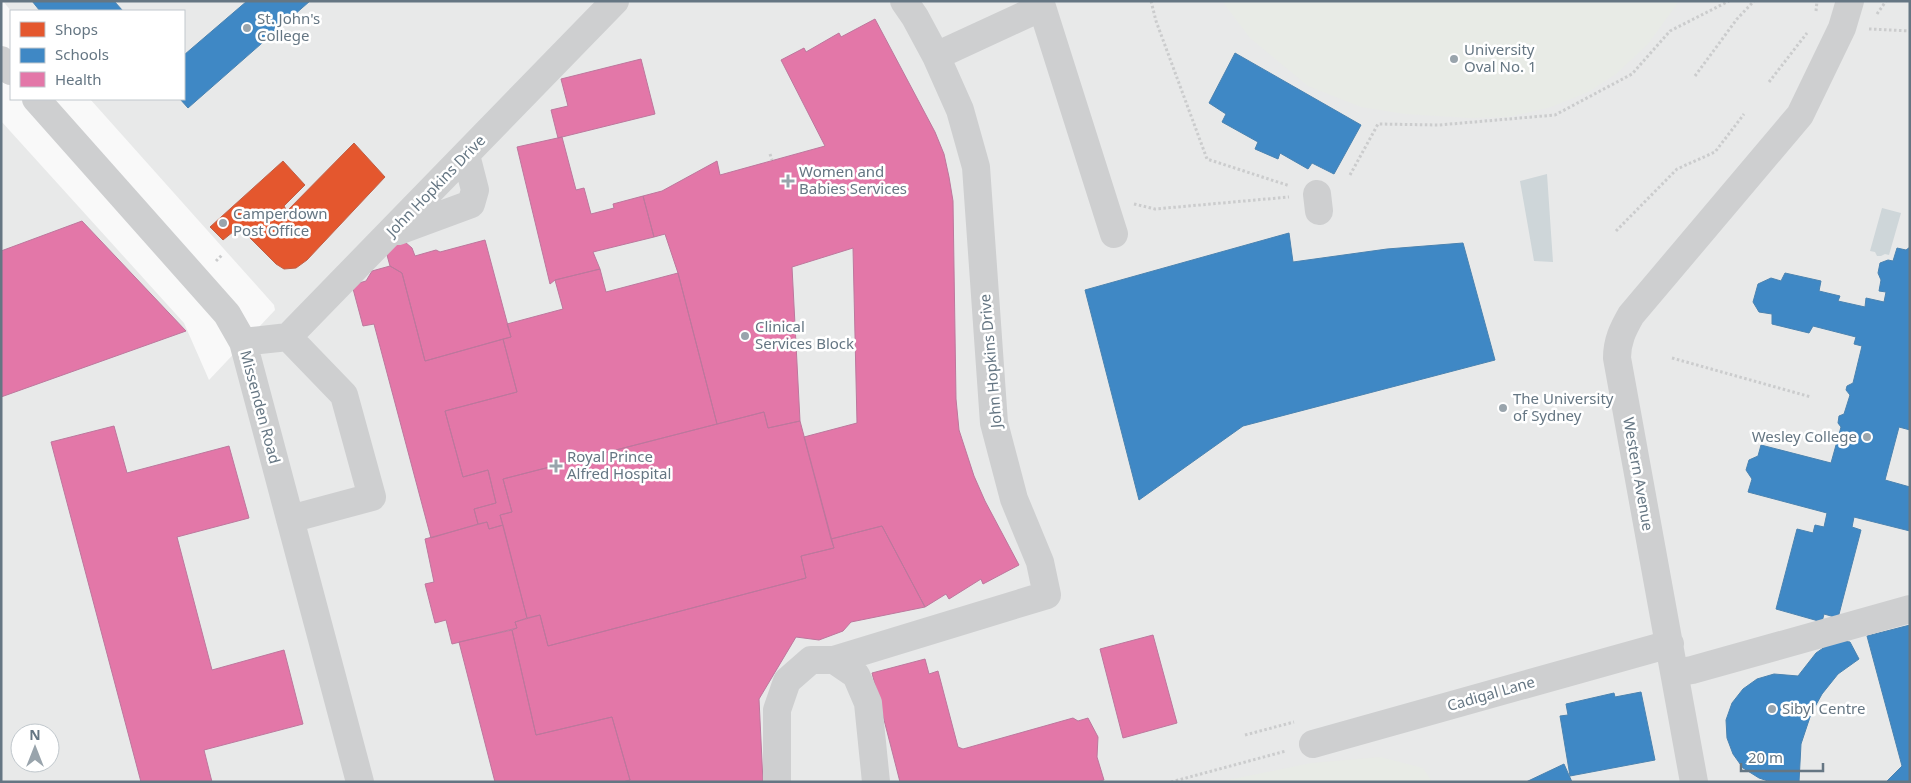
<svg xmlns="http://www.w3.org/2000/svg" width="1911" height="783" font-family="'Noto Sans',sans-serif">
<rect width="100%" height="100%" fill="#f9f9f9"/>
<!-- built -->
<path fill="#e8e9e9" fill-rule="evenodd" d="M 3,1 L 1910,1 L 1910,782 L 1,782 L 1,121 L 184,323 L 209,380 L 275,310 L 274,305 L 90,99 L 184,99 L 184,11 L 11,11 ZM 20,733 L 50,733 L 50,763 L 20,763 Z"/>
<!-- green -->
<path fill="#e8ebe6" d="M 1222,1 L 1679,1 L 1648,44 L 1616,74 L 1588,92 L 1551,107 L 1509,117 L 1469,118 L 1405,114 L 1361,107 L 1308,86 L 1250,38 Z
M 1380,757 L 1423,768 L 1432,782 L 1218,782 L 1311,763 Z"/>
<!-- water -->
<path fill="#ced6d9" d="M 1547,174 L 1553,262 L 1534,261 L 1520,181 Z
M 1882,208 L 1901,213 L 1889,255 L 1885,254 L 1881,256 L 1877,256 L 1875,252 L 1870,251 Z"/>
<!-- shops -->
<path fill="#e4572e" stroke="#be6048" d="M 354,143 L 385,177 L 307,260 L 296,268 L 284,269 L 276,264 L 239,227 L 223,240 L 210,227 L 283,161 L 305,185 L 284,206 L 287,211 Z"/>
<!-- schools -->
<path fill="#3f88c5" stroke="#4a83b1" d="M 32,1 L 114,1 L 123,11 L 40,11 Z
M 247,1 L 310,1 L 188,108 L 180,99 L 184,99 L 184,55 Z
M 1235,53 L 1361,125 L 1334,174 L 1312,163 L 1308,169 L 1280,153 L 1278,159 L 1255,149 L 1258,142 L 1222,122 L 1226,114 L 1209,103 Z
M 1289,233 L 1293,262 L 1387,249 L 1463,243 L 1495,360 L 1243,426 L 1139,500 L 1085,290 Z
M 1910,247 L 1910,430 L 1899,427 L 1885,480 L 1910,487 L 1910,531 L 1854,517 L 1852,527 L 1861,530 L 1838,618 L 1824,614 L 1822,622 L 1776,609 L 1797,529 L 1813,533 L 1815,525 L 1824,527 L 1827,513 L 1748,492 L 1752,479 L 1746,470 L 1749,460 L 1758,456 L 1761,445 L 1831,463 L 1841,427 L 1838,423 L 1839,416 L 1844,414 L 1850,395 L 1846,390 L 1847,386 L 1853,383 L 1862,346 L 1854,344 L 1856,337 L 1813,326 L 1809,333 L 1772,324 L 1772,314 L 1759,312 L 1753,302 L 1758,284 L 1771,278 L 1781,281 L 1785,273 L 1821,281 L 1819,291 L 1840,296 L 1838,301 L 1865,307 L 1866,298 L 1884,302 L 1886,292 L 1879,291 L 1881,280 L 1878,273 L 1880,263 L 1888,260 L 1893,261 L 1897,248 L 1906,250 Z
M 1910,625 L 1910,782 L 1886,782 L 1902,766 L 1867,636 Z
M 1835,640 L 1850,642 L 1859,659 L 1838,674 L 1822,694 L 1811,714 L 1801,744 L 1799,782 L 1771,782 L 1759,778 L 1743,768 L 1733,754 L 1727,738 L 1726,720 L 1732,703 L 1743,689 L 1757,679 L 1774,674 L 1798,676 L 1816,653 Z
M 1641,692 L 1655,760 L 1570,776 L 1560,716 L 1568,715 L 1566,704 L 1614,693 L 1615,697 Z
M 1564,764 L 1572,782 L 1526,782 Z"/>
<!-- health -->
<path fill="#e377a8" stroke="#bd779d" d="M 875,19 L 935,132 L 944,154 L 949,177 L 953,201 L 956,399 L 959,430 L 974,476 L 985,501 L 1019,565 L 983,584 L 981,579 L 949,599 L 946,594 L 925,607 L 882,526 L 831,539 L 804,437 L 857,423 L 853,248 L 792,267 L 800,421 L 768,428 L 764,412 L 717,424 L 678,273 L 665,234 L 654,237 L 643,196 L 662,191 L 717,161 L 720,175 L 825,146 L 781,60 L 804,48 L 806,52 L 839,33 L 841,37 Z
M 641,59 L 655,114 L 558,138 L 551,110 L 568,106 L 561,79 Z
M 562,137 L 576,190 L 584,188 L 591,214 L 614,208 L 613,204 L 643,196 L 654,237 L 593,252 L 600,269 L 555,280 L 550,284 L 517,147 Z
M 82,221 L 186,331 L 1,397 L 1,251 Z
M 485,240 L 511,337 L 425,361 L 402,273 L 390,266 L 387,255 L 391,246 L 405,242 L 412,248 L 415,256 L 436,250 L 440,252 Z
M 390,266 L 402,273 L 425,361 L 503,339 L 517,392 L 445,411 L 463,477 L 488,470 L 496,503 L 474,509 L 478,524 L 431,538 L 374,324 L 363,326 L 352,285 L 366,281 L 372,271 Z
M 600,269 L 606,292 L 678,273 L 717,424 L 503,479 L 512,512 L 500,515 L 503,525 L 489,529 L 487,522 L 478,524 L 474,509 L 496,503 L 488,470 L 463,477 L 445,411 L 517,392 L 503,339 L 511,337 L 507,324 L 563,309 L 555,280 Z
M 764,412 L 768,428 L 800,421 L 834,548 L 801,556 L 806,578 L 548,646 L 540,615 L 527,618 L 500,515 L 512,512 L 503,479 Z
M 114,426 L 127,473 L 229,446 L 249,518 L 177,537 L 212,670 L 284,650 L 303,724 L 204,750 L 212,782 L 141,782 L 51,442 Z
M 487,522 L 489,529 L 503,525 L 527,618 L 515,622 L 517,628 L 452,644 L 446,620 L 435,623 L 425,584 L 434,582 L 425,539 Z
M 882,526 L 925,607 L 851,622 L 843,631 L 819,640 L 796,637 L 759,699 L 763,782 L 623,782 L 630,780 L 612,717 L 536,735 L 512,630 L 517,628 L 515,622 L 540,615 L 548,646 L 806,578 L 801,556 L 834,548 L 831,539 Z
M 512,630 L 536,735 L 612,717 L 630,780 L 623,782 L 495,782 L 459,642 Z
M 1153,635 L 1177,723 L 1123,738 L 1100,649 Z
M 925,659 L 929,674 L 938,671 L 958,747 L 963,749 L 1073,718 L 1078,721 L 1088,718 L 1098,737 L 1097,757 L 1104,780 L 1096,782 L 900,782 L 872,673 Z"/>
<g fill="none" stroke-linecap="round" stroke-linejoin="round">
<!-- path -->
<path stroke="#cbcccd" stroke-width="3" stroke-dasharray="2.5 2.5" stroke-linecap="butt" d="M 1151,1 L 1156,21 L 1207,159 L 1290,186
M 1816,11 L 1817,1
M 1877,14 L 1886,1
M 1869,29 L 1910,31
M 1695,76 L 1737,19 L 1754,1
M 1769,82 L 1807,33
M 770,154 L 772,160
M 1350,175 L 1378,124 L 1439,125 L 1555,115 L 1632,74 L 1670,31 L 1729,1
M 1134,204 L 1155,209 L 1289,197
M 1616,231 L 1677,169 L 1715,152 L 1744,114
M 216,261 L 223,254
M 1672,358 L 1811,397
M 1245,735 L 1294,722
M 1171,782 L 1286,751"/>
<!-- minor -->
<path stroke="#cecfd0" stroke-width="28" d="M 936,56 L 1042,7 L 1114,234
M 1,60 L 11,71
M 36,99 L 227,314 L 243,342 L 360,782
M 1317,194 L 1319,211
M 398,231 L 471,204 L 475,190 L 466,155
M 288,337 L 344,395 L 372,497 L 290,519
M 243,342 L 288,337 L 615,1
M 834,660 L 1047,595 L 1040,562 L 1014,499 L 994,423 L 976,167 L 960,110 L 936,56 L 915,17 L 904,1
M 1675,673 L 1692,670 L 1910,609
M 1313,744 L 1670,644
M 777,782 L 777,710 L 787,681 L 811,660 L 834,660 L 856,675 L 868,703 L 876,782
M 1694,782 L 1617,358 C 1617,341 1623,329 1631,315 L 1800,115 L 1842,28 L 1850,1"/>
</g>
<!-- markers -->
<g fill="#99a4ac" stroke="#fff" stroke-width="2">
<circle cx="247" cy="28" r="5"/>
<circle cx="1454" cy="59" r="5"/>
<path d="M785.5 173.5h5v5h5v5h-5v5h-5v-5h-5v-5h5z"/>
<circle cx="223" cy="223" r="5"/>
<circle cx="745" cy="336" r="5"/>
<circle cx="1503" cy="408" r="5"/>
<circle cx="1867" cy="437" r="5"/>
<path d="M553.5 458.5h5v5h5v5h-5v5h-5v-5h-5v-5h5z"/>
<circle cx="1772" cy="709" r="5"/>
</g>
<g text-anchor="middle" stroke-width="5" stroke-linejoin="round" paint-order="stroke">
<!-- poi labels -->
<g font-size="15" fill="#657683" stroke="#fff" text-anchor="start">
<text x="257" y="24">St. John's<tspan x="257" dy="17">College</tspan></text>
<text x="1464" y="55">University<tspan x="1464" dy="17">Oval No. 1</tspan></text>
<text x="799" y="177">Women and<tspan x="799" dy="17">Babies Services</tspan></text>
<text x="233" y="219">Camperdown<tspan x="233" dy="17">Post Office</tspan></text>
<text x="755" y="332">Clinical<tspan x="755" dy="17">Services Block</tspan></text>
<text x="1513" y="404">The University<tspan x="1513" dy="17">of Sydney</tspan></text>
<text x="1857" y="442" text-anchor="end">Wesley College</text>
<text x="567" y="462">Royal Prince<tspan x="567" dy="17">Alfred Hospital</tspan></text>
<text x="1782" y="714">Sibyl Centre</text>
</g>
<!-- street labels -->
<g font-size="15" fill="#657683" stroke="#fff">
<text transform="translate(436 186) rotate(-46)" y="5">John Hopkins Drive</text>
<text transform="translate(991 361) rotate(-95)" y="5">John Hopkins Drive</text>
<text transform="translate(260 407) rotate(75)" y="5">Missenden Road</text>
<text transform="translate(1638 474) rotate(80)" y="5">Western Avenue</text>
<text transform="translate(1491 694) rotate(-16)" y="5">Cadigal Lane</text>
</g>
</g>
<!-- border -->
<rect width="1911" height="783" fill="none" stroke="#657683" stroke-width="5"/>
<!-- legend -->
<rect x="10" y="10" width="175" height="90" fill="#ffffff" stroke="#c1c8cd"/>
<rect x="20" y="22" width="25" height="15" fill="#e4572e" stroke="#c1c8cd"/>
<text x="55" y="35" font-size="15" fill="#657683">Shops</text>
<rect x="20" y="48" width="25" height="15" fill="#3f88c5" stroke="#c1c8cd"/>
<text x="55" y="60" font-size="15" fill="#657683">Schools</text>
<rect x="20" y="72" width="25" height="15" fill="#e377a8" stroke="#c1c8cd"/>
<text x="55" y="85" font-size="15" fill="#657683">Health</text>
<!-- north arrow -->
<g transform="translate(35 748)"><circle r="24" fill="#ffffff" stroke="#c1c8cd"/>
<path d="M0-4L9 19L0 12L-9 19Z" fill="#99a4ac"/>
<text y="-8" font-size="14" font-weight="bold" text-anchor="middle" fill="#657683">N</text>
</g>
<!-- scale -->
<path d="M1741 763v8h82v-8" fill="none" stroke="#657683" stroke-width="2.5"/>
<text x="1748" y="763" font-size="15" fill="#657683" stroke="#ffffff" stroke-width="4" paint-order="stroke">20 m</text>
</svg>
